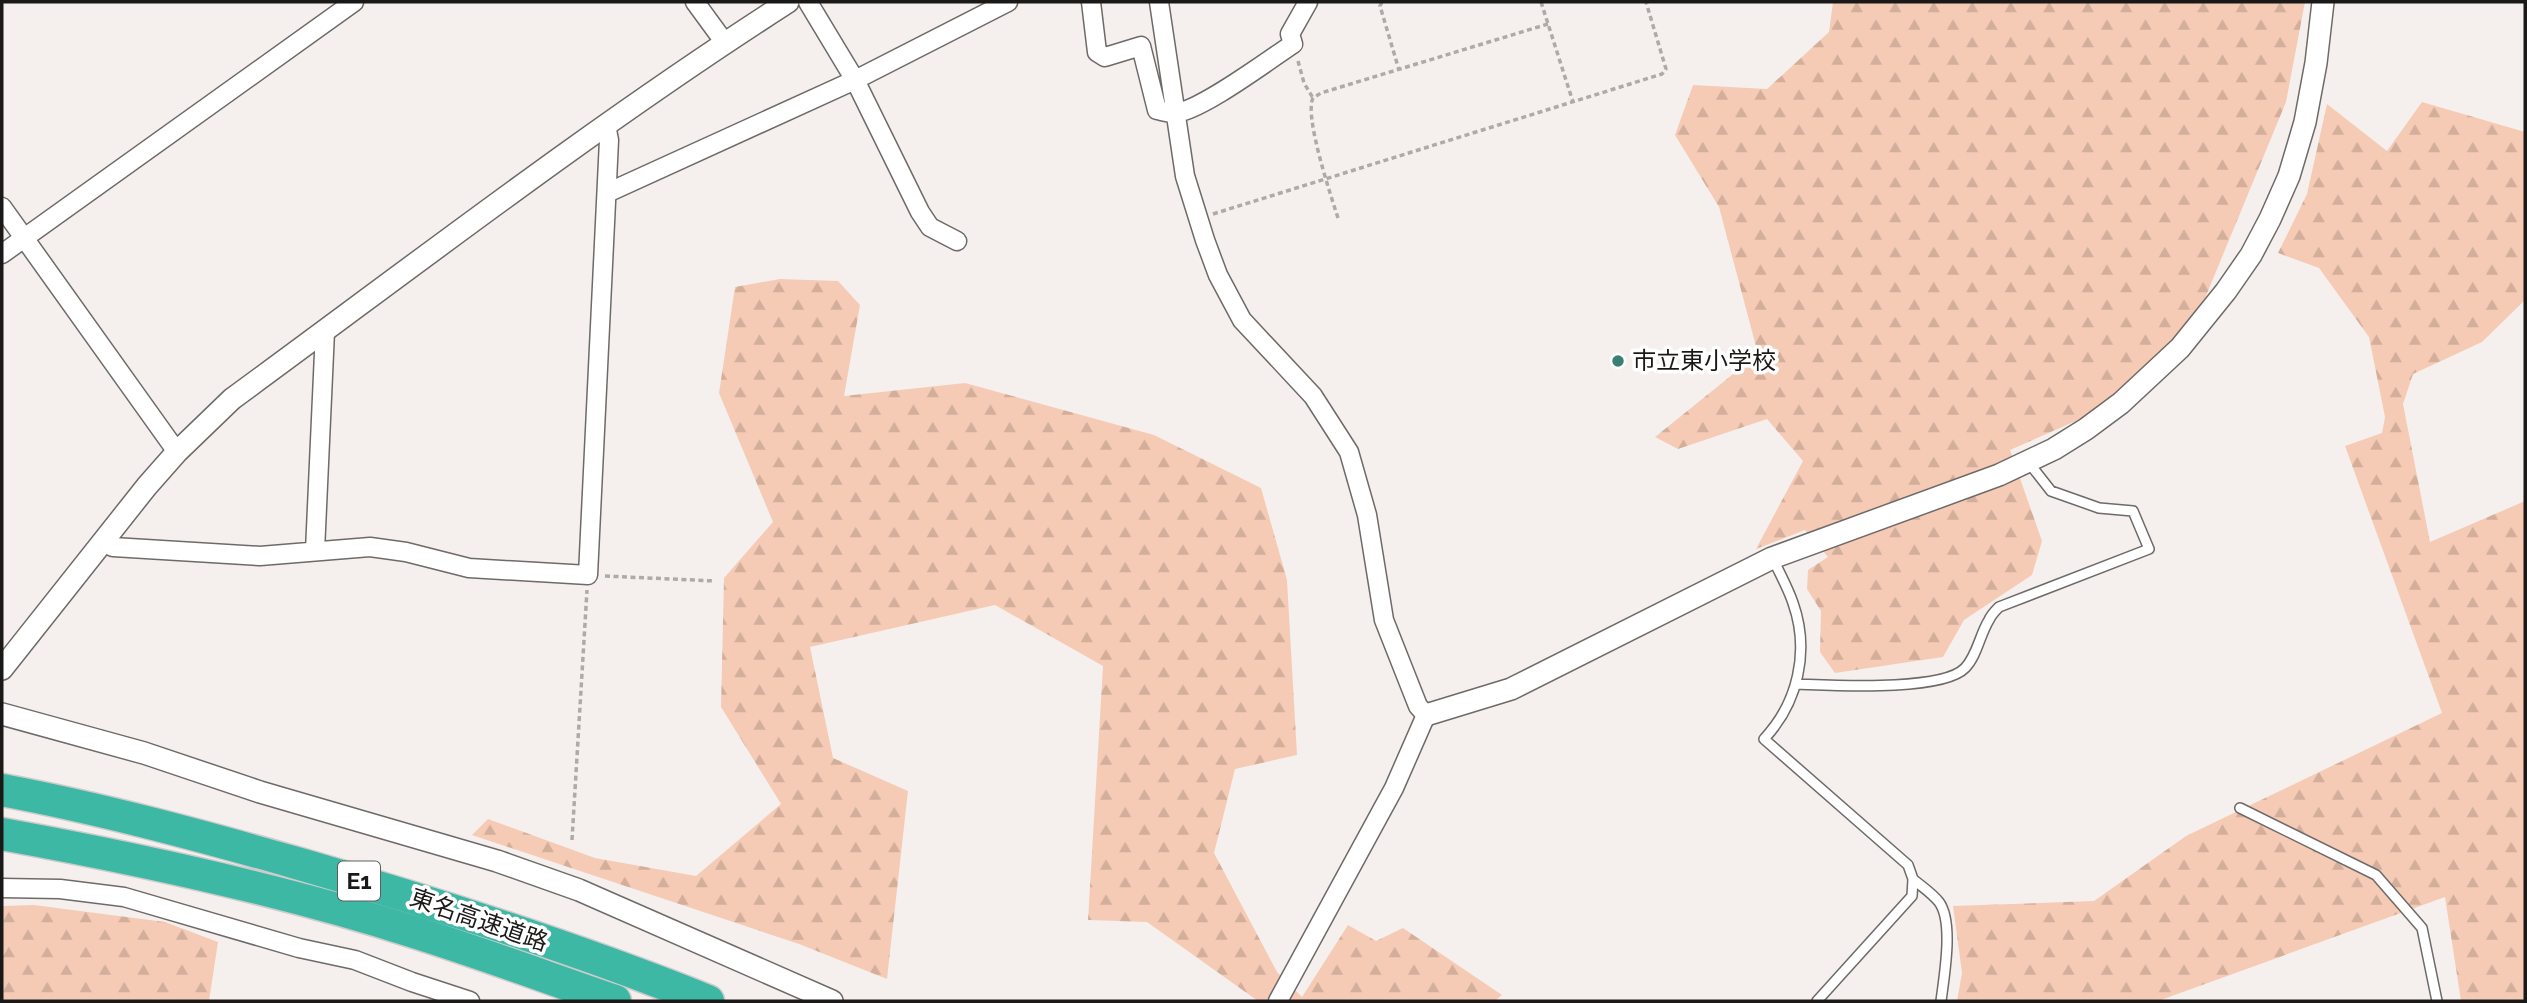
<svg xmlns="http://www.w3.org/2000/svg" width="2527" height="1003" font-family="Raleway,'Noto Sans JP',sans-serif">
<defs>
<pattern id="forest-firs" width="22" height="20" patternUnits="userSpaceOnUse" patternTransform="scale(1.75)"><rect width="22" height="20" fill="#f6cbb5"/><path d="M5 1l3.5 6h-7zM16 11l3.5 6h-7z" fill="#d2ae9b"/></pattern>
</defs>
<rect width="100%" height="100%" fill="#f5f0ed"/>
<!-- forest -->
<path fill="url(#forest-firs)" d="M 1833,2 L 2305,2 L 2286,102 L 2194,325 L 2152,381 L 2087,416 L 2010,450 L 2042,541 L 2032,575 L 1964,620 L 1943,657 L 1835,673 L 1820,652 L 1821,611 L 1807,589 L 1808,570 L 1828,557 L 1805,530 L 1756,549 L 1803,461 L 1767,419 L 1678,449 L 1655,437 L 1758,354 L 1719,207 L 1675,135 L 1693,85 L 1767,89 L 1829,32 Z
M 2422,102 L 2525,132 L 2525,300 L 2482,342 L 2413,374 L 2403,404 L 2430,542 L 2525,501 L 2525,1001 L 2461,1001 L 2445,897 L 2158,1001 L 1957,1001 L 1962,973 L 1953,906 L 2094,901 L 2186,836 L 2442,713 L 2345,446 L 2382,433 L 2385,417 L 2369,337 L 2319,268 L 2278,253 L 2307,194 L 2327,104 L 2387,151 Z
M 780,279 L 838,281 L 860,305 L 844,396 L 965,383 L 1154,435 L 1261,488 L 1287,580 L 1297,755 L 1235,769 L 1214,853 L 1277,972 L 1302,997 L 1348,925 L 1376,941 L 1403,928 L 1502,995 L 1495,1001 L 1258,1001 L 1147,922 L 1088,920 L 1103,666 L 995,605 L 810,647 L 833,758 L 908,791 L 887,979 L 799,944 L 472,835 L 488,819 L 595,858 L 696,876 L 781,804 L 721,707 L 724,578 L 773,522 L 719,393 L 735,287 Z
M 34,905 L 165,922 L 218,942 L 209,1001 L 2,1001 L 2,906 Z"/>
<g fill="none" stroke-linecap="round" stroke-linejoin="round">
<!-- service casing -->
<g stroke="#6e6a68" stroke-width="12">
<path id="service" d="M 1773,559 C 1780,574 1788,588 1793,603 C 1810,651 1798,703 1764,739 L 1908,865 L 1913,879 L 1912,896 L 1817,1001
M 1796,684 C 1830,685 1942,692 1965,668 C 1977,656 1980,634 1989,620 C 1991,615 1995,611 1999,607 L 2149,549 L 2133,511 L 2099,508 L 2051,491 L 2029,463
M 2240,808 L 2376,875 L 2422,928 L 2437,1001
M 1913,879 C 1921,886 1932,893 1939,902 C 1954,922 1944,977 1941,1001"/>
</g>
<!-- minor casing -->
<g stroke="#6e6a68" stroke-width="21">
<path id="minor" d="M 695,2 L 725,43
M 808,2 L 855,80 L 920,212 L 930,227 L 957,241
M 1091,2 L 1097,52 L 1105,57 L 1141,46 L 1157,110 C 1162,111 1169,113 1174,113 C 1198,113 1270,59 1293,44 L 1290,34 L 1308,2
M 1159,2 L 1185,176 L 1205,240 L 1218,275 L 1242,320 L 1313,396 L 1349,452 L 1367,515 L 1384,620 L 1418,706 L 1426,715 L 1394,788 L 1278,1001
M 607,193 L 855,80 L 1008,2
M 2,207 L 177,452
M 2,254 L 354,2
M 101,542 L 113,547 L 260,556 L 370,547 L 406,552 L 469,568 L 588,575 L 609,140 L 606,125
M 315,551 L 325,331
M 2,888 L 60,889 L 124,897 L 299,948 L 355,960 L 412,982 L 470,1001"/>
</g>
<!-- tertiary casing -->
<g stroke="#6e6a68" stroke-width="24">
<path id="tertiary" d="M 2,669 L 147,486 L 177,452 L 232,399 C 415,265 596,125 788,2
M 2,714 L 144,753 L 260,792 L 497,861 L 579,890 L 832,1001
M 1426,715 L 1511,689 L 1772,558 L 1999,475 L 2054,449 L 2086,429 L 2121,403 L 2180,348 L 2226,291 L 2251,255 L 2270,219 L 2289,176 L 2305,122 L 2316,63 L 2323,2"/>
</g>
<!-- motorway casing -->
<g stroke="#cdcccc" stroke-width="35">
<path id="motorway" d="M 2,790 C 103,809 202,836 300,864 C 438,904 575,948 708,1001
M 2,834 C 140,859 280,889 414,932 C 481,953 548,978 615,1001"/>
</g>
<!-- path -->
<path stroke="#aeaaa8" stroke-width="3.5" stroke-dasharray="5 3.5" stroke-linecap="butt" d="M 1382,2 L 1380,6 L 1399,70
M 1541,2 L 1573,102
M 1298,61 L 1304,83 L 1313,98
M 1213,214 L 1662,74 L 1666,69 L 1646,2
M 1338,218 C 1331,196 1304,116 1313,98 L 1321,93 L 1548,24
M 605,576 L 715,581
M 572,840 L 587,590"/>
<!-- service -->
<use href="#service" stroke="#fff" stroke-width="9"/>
<!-- minor -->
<use href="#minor" stroke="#fff" stroke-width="18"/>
<!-- tertiary -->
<use href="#tertiary" stroke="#fff" stroke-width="21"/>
<!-- motorway -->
<use href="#motorway" stroke="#3cb8a4" stroke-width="32"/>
</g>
<!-- markers -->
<circle fill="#3b7f72" stroke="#fff" stroke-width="2.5" cx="1618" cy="361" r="7"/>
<g text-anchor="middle" stroke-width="7" stroke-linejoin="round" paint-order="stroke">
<!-- shield labels -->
<rect fill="#fff" stroke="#5f5e5d" stroke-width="2" x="338" y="861.5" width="42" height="39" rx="5"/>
<g font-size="23" font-weight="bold" fill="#1b1918">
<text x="359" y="889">E1</text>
</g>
<!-- poi labels -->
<g font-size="24" fill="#1b1918" stroke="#fff" text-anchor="start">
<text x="1632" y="369">市立東小学校</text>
</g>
<!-- street labels -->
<g font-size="24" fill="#1b1918" stroke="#fff">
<text transform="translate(479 920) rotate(19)" y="8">東名高速道路</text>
</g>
</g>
<!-- border -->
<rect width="2527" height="1003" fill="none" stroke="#1b1918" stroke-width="7"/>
</svg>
